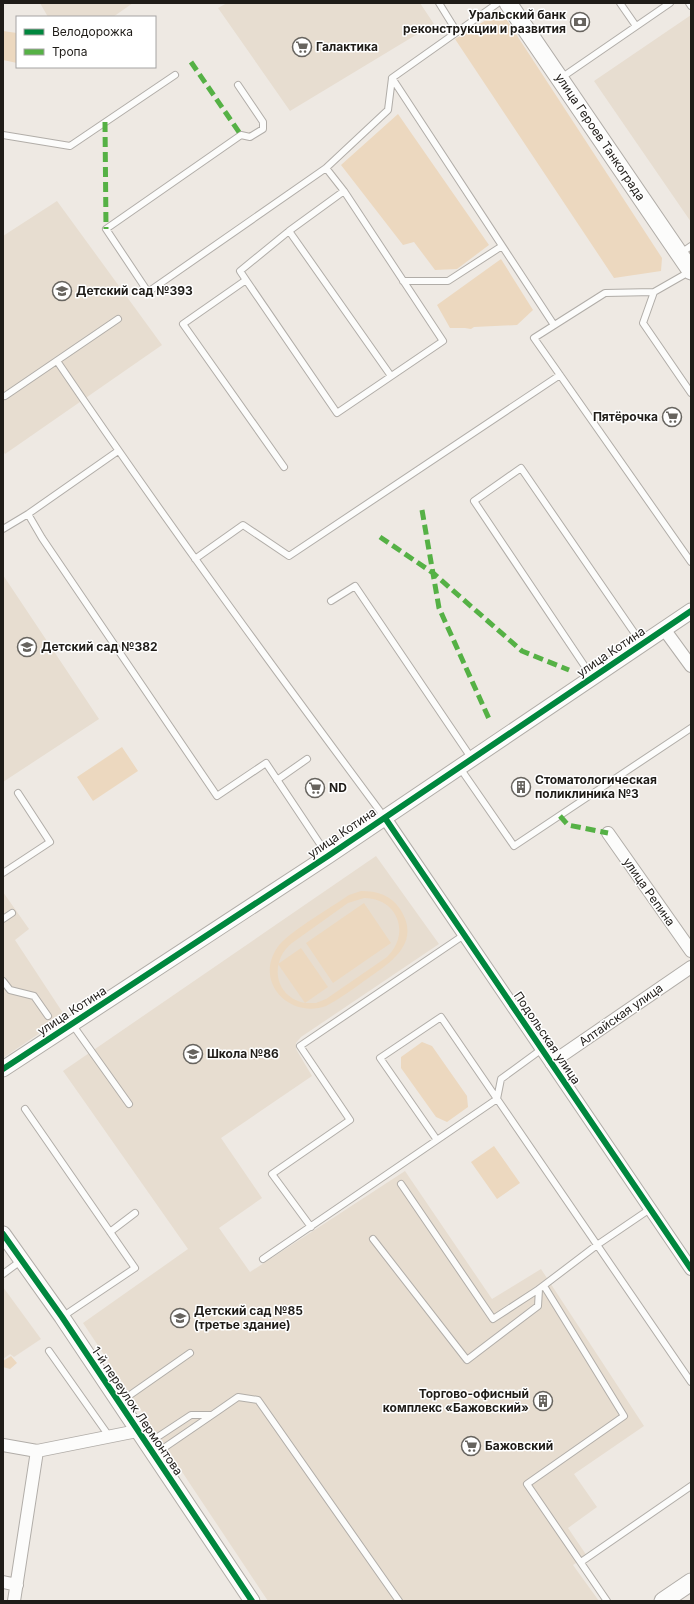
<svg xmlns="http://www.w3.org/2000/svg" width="694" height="1604" font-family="Inter,sans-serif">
<rect width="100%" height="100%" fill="#eee9e3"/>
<!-- built -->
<path fill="#e7ddd0" d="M 40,3 L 133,3 L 113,17 L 48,17 Z
M 227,3 L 420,3 L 434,24 L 290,111 L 218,8 Z
M 691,15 L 691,222 L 594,81 Z
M 57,201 L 162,345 L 5,454 L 3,451 L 3,236 Z
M 3,575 L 99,719 L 3,782 Z
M 376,856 L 439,944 L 301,1037 L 296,1043 L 296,1049 L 312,1076 L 221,1138 L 262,1198 L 219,1228 L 250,1272 L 405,1171 L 492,1299 L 541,1269 L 644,1426 L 574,1474 L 597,1507 L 568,1528 L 587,1556 L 573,1565 L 599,1601 L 268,1601 L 83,1323 L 188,1249 L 63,1071 Z
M 3,892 L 29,929 L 15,940 L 65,1016 L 3,1058 Z
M 3,1287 L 41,1339 L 14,1357 L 10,1354 L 3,1359 Z"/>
<!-- green -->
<path fill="#ecd8bf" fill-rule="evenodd" d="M 501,11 L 662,258 L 661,271 L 614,278 L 455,39 Z
M 3,31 L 17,33 L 17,63 L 3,60 Z
M 398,114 L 489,245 L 457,269 L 435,270 L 414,242 L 403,245 L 341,165 Z
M 501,259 L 533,310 L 517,325 L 474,327 L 471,329 L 465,328 L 450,328 L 437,305 Z
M 122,747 L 138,771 L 93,801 L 77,777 Z
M 361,891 C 377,891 391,895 400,909 C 423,944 388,964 364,981 C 352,990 339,999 326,1006 C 290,1019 254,983 277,948 C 287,933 327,910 343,899 L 349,895 ZM 364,898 C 398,898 411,934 387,957 L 326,999 L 316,1003 L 305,1003 L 328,987 L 301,948 L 278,964 L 305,1003 C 274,997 269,961 292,943 L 348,903 Z
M 364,903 L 391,943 L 333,983 L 306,943 Z
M 422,1042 L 432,1046 L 467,1096 L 468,1107 L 447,1122 L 436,1117 L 401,1068 L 401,1057 Z
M 494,1146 L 520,1183 L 497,1199 L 471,1162 Z
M 11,1356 L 17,1363 L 10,1369 L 3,1367 L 3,1361 Z"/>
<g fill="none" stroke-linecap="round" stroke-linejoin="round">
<!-- service casing -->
<g stroke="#b1ada8" stroke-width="8">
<path id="service" d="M 439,3 L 457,32
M 620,3 L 636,26
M 689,3 L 691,6
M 392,78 L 554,325
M 561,78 L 670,3
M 238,85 L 263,122 L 263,129 L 250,137 L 241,135 L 106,229 L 148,292 L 326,168 L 388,110 L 392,78 L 498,3
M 3,135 L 70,146 L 175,75
M 289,231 L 391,376
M 681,253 L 691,246
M 689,272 L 654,292 L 605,293 L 534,338 L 691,562
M 246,280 L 337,413 L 443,341 L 344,191 L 326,168
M 403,281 L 448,281 L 502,246
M 654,292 L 643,323 L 691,393
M 57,361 C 162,516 273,667 385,818
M 5,396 L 118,319
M 284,467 L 183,324 L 246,280 L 240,271 L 289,231 L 344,191
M 28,514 L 42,538 L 217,796 L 266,763 L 328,856
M 3,529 L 28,514 L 118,451
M 195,559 L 243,525 L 289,556 L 560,375
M 331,601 L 355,586 L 472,759
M 592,677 L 474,501 L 521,468 L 642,644
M 460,768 L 514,846 L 691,728
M 277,780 L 307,759
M 3,873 L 50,842 L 18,793
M 3,919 L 12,913
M 3,981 L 10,990 L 34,996 L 48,1016
M 72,1024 L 129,1104
M 25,1109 L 135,1268 L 62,1317
M 437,1140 L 380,1058 L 441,1017 L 691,1382
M 401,1184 L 493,1319 L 539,1289
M 311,1227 L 272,1174 L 350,1120 L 300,1046 L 464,935
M 110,1232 L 135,1213
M 373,1239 L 467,1360 L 538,1306 L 539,1289 L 597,1245 L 650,1209
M 263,1259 L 497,1099 L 501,1079 L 542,1049
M 3,1274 L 22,1260
M 544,1286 L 624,1416 L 527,1484 L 607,1601
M 49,1351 L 109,1436
M 120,1402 L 190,1353
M 212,1415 L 238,1397 L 258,1400 L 399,1601
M 147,1444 L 191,1415 L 212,1415 L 155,1454
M 581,1562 L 691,1486"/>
</g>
<!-- minor casing -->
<g stroke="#b1ada8" stroke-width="14">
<path id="minor" d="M 664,629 L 691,666
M 385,818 L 691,1269
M 608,833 L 691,951
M 551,1063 L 691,967
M 3,1445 L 37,1451 L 137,1431
M 3,1582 L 17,1585
M 14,1601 L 37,1451"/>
</g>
<!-- tertiary casing -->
<g stroke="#b1ada8" stroke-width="17">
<path id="tertiary" d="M 3,1069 L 328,856 L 691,611
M 3,1234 L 62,1317 L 252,1601"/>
</g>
<!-- secondary casing -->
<g stroke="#b1ada8" stroke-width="19">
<path id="secondary" d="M 508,3 L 691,271
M 663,1601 L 691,1582"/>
</g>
<!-- service -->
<use href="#service" stroke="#fcfcfb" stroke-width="6"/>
<!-- minor -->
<use href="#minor" stroke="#fcfcfb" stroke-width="12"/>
<!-- tertiary -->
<use href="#tertiary" stroke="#fcfcfb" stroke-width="15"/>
<!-- secondary -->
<use href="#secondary" stroke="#fcfcfb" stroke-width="17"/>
<!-- quiet -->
<path stroke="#55b145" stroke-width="5" stroke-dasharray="10 5" stroke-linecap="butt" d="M 191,62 L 241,135
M 105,122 L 106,229
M 422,510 L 439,608 L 490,721
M 380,537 L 433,573 L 522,651 L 569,670
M 560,816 L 568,825 L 608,833"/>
<!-- cycleway casing -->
<g stroke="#fff" stroke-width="8">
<path id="cycleway" d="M 385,818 L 691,1269
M 3,1069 L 328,856 L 691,611
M 3,1234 L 62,1317 L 252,1601"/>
</g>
<!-- cycleway -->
<use href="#cycleway" stroke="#00873e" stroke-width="6"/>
</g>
<!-- icons -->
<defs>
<g id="bank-ring" transform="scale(1)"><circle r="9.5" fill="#fff" stroke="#67645f" stroke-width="1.5"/><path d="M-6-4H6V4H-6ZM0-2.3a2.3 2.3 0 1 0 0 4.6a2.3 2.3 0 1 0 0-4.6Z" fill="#67645f"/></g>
<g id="supermarket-ring" transform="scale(1)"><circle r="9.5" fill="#fff" stroke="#67645f" stroke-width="1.5"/><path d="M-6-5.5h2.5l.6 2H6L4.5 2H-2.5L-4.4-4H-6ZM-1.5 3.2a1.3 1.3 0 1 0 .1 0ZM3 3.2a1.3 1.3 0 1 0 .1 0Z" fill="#67645f"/></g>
<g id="school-ring" transform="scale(1)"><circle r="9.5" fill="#fff" stroke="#67645f" stroke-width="1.5"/><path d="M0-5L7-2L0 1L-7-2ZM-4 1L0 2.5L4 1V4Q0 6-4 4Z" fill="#67645f"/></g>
<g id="building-ring" transform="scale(1)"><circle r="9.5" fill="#fff" stroke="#67645f" stroke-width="1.5"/><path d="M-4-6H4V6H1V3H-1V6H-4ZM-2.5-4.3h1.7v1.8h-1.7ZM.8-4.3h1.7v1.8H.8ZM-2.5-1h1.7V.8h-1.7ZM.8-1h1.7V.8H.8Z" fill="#67645f"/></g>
</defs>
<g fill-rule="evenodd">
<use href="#bank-ring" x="580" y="22"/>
<use href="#supermarket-ring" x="302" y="47"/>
<use href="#school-ring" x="62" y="291"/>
<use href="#supermarket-ring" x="672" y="417"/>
<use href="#school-ring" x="27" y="647"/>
<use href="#building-ring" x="521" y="787"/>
<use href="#supermarket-ring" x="315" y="788"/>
<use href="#school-ring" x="193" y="1054"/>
<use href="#school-ring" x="180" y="1318"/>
<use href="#building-ring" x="543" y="1401"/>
<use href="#supermarket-ring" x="471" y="1446"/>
</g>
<g text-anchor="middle" stroke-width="3" stroke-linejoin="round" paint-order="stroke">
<!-- poi labels -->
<g font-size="12" font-weight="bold" fill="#1f1c18" stroke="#fff" text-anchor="start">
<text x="566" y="19" text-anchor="end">Уральский банк<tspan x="566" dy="14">реконструкции и развития</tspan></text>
<text x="316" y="51">Галактика</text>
<text x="76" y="295">Детский сад №393</text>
<text x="658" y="421" text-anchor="end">Пятёрочка</text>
<text x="41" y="651">Детский сад №382</text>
<text x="535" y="784">Стоматологическая<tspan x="535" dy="14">поликлиника №3</tspan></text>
<text x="329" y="792">ND</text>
<text x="207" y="1058">Школа №86</text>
<text x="194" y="1315">Детский сад №85<tspan x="194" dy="14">(третье здание)</tspan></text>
<text x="529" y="1398" text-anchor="end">Торгово-офисный<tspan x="529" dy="14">комплекс «Бажовский»</tspan></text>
<text x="485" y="1450">Бажовский</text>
</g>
<!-- street labels -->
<g font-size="12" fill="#1f1c18" stroke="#fff">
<text transform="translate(600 137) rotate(56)" y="4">улица Героев Танкограда</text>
<text transform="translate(611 652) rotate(-34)" y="4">улица Котина</text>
<text transform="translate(342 833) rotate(-34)" y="4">улица Котина</text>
<text transform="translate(649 892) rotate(55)" y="4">улица Репина</text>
<text transform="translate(72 1011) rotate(-33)" y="4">улица Котина</text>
<text transform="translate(621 1015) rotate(-35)" y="4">Алтайская улица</text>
<text transform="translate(547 1038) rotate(56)" y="4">Подольская улица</text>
<text transform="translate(137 1411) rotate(56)" y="4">1-й переулок Лермонтова</text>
</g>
</g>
<!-- border -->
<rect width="694" height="1604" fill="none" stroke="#1f1c18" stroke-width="8"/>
<!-- legend -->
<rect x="16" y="16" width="140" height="52" fill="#ffffff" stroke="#a5a4a3"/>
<rect x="24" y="29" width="20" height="6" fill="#00873e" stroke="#a5a4a3"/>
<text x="52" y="36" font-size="12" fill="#1f1c18">Велодорожка</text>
<rect x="24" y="49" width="20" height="6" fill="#55b145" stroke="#a5a4a3"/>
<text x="52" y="56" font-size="12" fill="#1f1c18">Тропа</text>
</svg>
